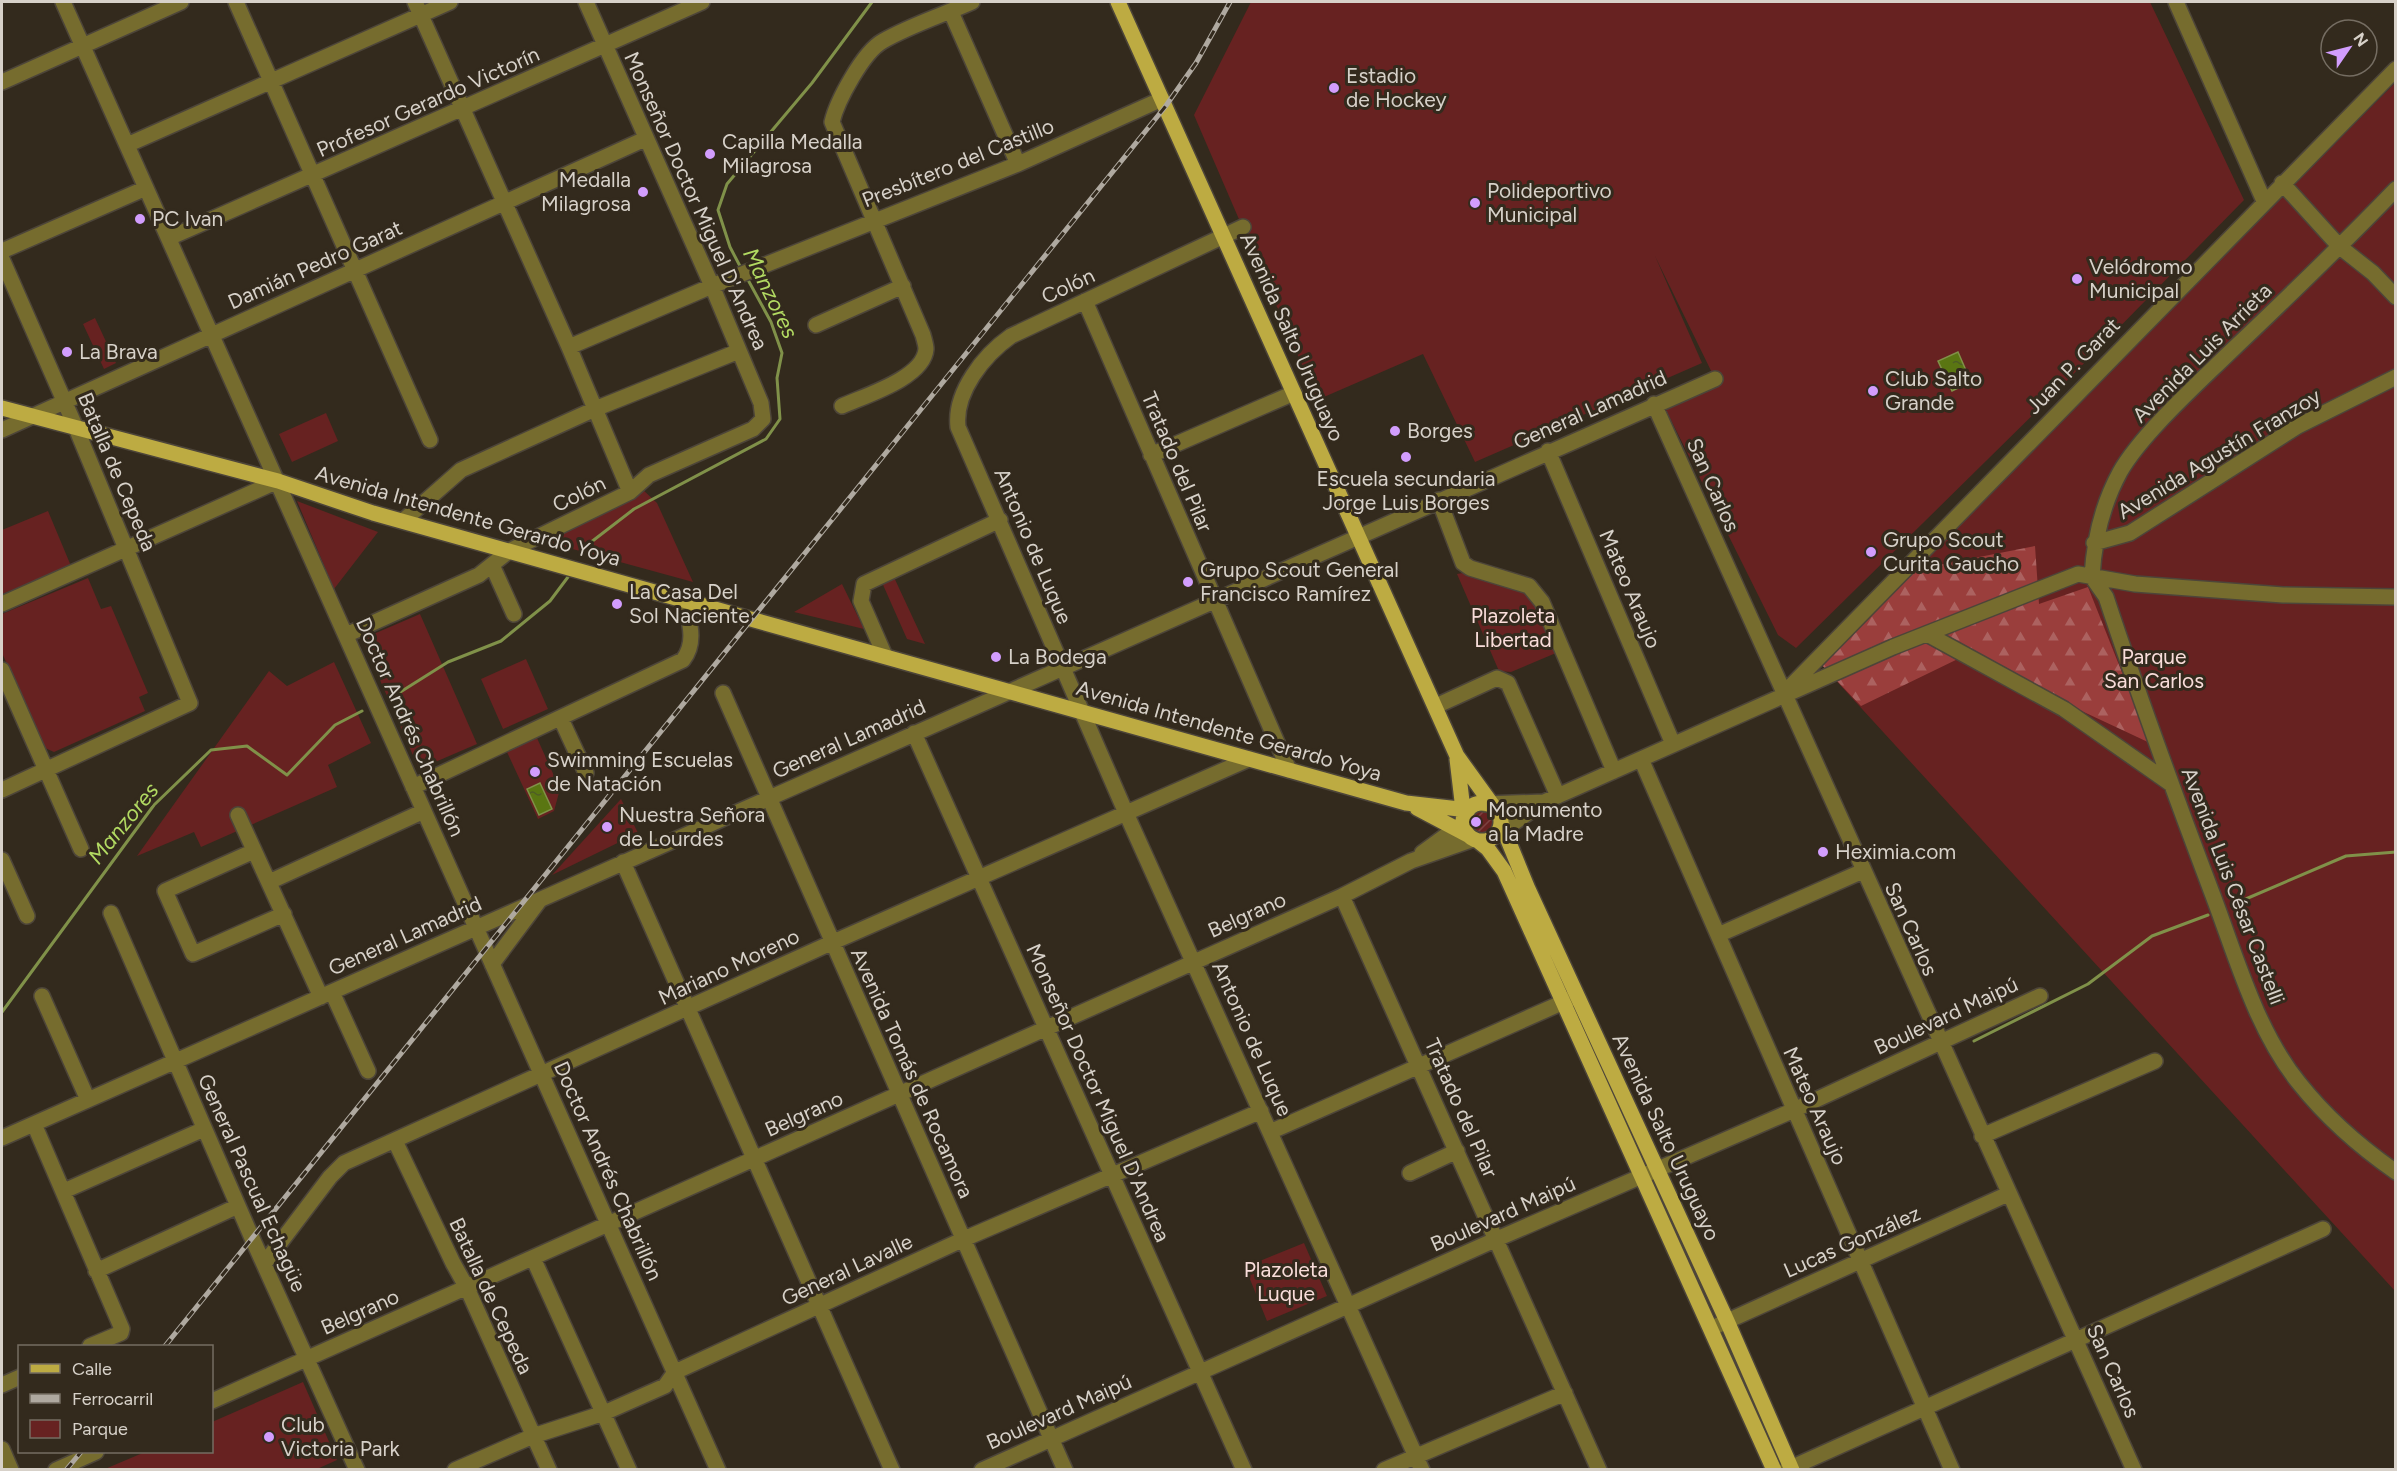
<svg xmlns="http://www.w3.org/2000/svg" width="2397" height="1471" font-family="Figtree,sans-serif">
<defs>
<pattern id="forest-firs" width="22" height="20" patternUnits="userSpaceOnUse" patternTransform="scale(1.5)"><rect width="22" height="20" fill="#9a3e3c"/><path d="M5 1l3.5 6h-7zM16 11l3.5 6h-7z" fill="#ac6260"/></pattern>
<pattern id="garden-furrows" width="10" height="10" patternUnits="userSpaceOnUse" patternTransform="scale(1.5)"><rect width="10" height="10" fill="#672221"/><path d="M-1 1l2-2M0 10L10 0M9 11l2-2" fill="none" stroke="#7c4140"/></pattern>
<pattern id="water-ripples" width="26" height="14" patternUnits="userSpaceOnUse" patternTransform="scale(1.5)"><rect width="26" height="14" fill="#5a7612"/><path d="M2 4q2-2 4 0t4 0M15 11q2-2 4 0t4 0" fill="none" stroke="#4e5d25"/></pattern>
</defs>
<rect width="100%" height="100%" fill="#332a1d"/>
<!-- green -->
<path fill="#672221" d="M 1251,2 L 2150,2 L 2244,200 L 2049,399 L 1796,648 L 1778,635 L 1665,408 L 1717,383 L 1655,256 L 1702,363 L 1475,462 L 1423,354 L 1317,400 L 1194,115 Z
M 2395,83 L 2395,1291 L 1819,662 Z
M 95,318 L 116,363 L 104,369 L 83,324 Z
M 326,413 L 338,441 L 292,462 L 279,434 Z
M 642,489 L 657,503 L 693,582 L 536,539 Z
M 297,501 L 378,532 L 334,589 Z
M 48,511 L 71,566 L 2,594 L 2,530 Z
M 1468,572 L 1530,590 L 1556,653 L 1511,672 L 1499,671 L 1457,574 Z
M 892,573 L 925,644 L 907,639 L 880,578 Z
M 88,578 L 101,609 L 111,606 L 148,693 L 139,697 L 145,711 L 54,752 L 45,748 L 2,653 L 2,614 Z
M 842,584 L 864,629 L 794,612 Z
M 420,614 L 477,744 L 419,769 L 362,639 Z
M 526,659 L 548,709 L 503,729 L 481,679 Z
M 334,662 L 371,743 L 328,765 L 337,787 L 201,847 L 194,832 L 137,856 L 269,671 L 287,686 Z
M 537,738 L 560,789 L 554,811 L 538,819 L 507,752 Z
M 621,799 L 638,833 L 552,875 Z
M 1304,1243 L 1327,1296 L 1267,1321 L 1245,1267 Z
M 303,1382 L 337,1460 L 317,1469 L 105,1469 L 145,1452 L 212,1452 L 212,1422 Z"/>
<!-- forest -->
<path fill="url(#forest-firs)" d="M 2035,546 L 2039,604 L 2088,587 L 2150,743 L 1964,656 L 1861,706 L 1819,662 L 1913,570 Z"/>
<!-- garden -->
<path fill="url(#garden-furrows)" d="M1470 823a13 13 0 1 1 26 0a13 13 0 1 1-26 0Z"/>
<!-- water -->
<path fill="url(#water-ripples)" stroke="#809149" stroke-width="1.5" d="M 1958,352 L 1971,382 L 1952,391 L 1938,361 Z
M 540,783 L 552,809 L 539,815 L 527,789 Z"/>
<g fill="none" stroke-linecap="round" stroke-linejoin="round">
<!-- stream -->
<path stroke="#809149" stroke-width="3" d="M 742,270 L 730,247 L 718,210 L 727,184 L 812,83 L 872,2
M 586,546 L 634,509 L 766,439 L 780,419 L 777,378 L 782,353 L 771,322 L 747,278
M 394,696 L 448,662 L 501,641 L 550,601 L 568,577
M 2241,901 L 2346,856 L 2396,852
M 2,1012 L 154,805 L 211,750 L 247,746 L 287,775 L 335,725 L 362,711
M 1974,1041 L 2088,984 L 2152,936 L 2208,915"/>
<!-- minor casing -->
<g stroke="#4d4539" stroke-width="18">
<path id="minor" d="M 63,2 L 718,1470
M 236,2 L 430,440
M 415,2 L 569,347 L 630,492
M 2176,2 L 2264,201
M 951,12 L 1018,164
M 2,82 L 181,2
M 127,145 L 450,2
M 2282,183 L 2340,247 L 2373,273 L 2396,297
M 1243,227 L 1011,336 C 984,355 954,392 958,427 L 1126,813 L 1422,1470
M 169,238 L 702,2
M 2,251 L 146,188
M 2,259 L 76,428 L 190,703 L 2,790
M 1085,301 L 1289,770
M 816,325 L 903,286
M 569,347 L 712,286 L 1018,164 L 1162,99
M 1654,404 L 2134,1470
M 842,406 C 864,396 924,378 926,349 C 926,345 924,339 923,335 L 832,122 C 837,101 863,52 883,41 C 911,25 943,15 972,2
M 2,430 L 645,139
M 1548,451 L 1673,744
M 1151,455 L 1294,393
M 1439,500 L 1463,563 L 1470,568 L 1529,586 L 1542,602 L 1614,771
M 403,521 L 461,470 L 595,409 L 739,351
M 2094,543 L 2130,533 L 2298,426 L 2396,377
M 492,565 L 514,614
M 2092,577 L 2106,597 C 2139,697 2175,795 2212,893 C 2236,956 2256,1030 2299,1083 C 2326,1117 2360,1147 2396,1172
M 2092,577 C 2094,540 2102,505 2120,472 C 2141,435 2195,386 2227,355 C 2284,301 2341,246 2396,189
M 2,604 L 278,481
M 1927,634 L 2064,709 L 2171,784
M 346,635 L 479,575 L 509,551 L 630,492 L 649,475 L 753,429 L 763,419 L 761,403 L 712,286 L 586,2
M 885,656 L 861,601 L 864,584 L 1000,520
M 2,670 L 81,849
M 1787,690 L 2396,69
M 723,693 L 1065,1470
M 1436,706 L 1497,678 L 1508,683 L 1558,796
M 561,719 L 586,773
M 914,733 L 1244,1470
M 1641,759 L 1952,1470
M 413,787 L 683,660 C 697,642 689,621 685,601
M 1485,804 L 1544,802
M 238,815 L 321,997
M 1496,835 L 1544,802 L 1893,647 L 2078,574 L 2135,584 L 2283,595 L 2396,597
M 254,851 L 165,891 L 193,954 L 284,914
M 1422,853 L 1463,823
M 2,860 L 27,916
M 623,862 L 892,1470
M 269,882 L 424,811
M 1342,896 L 1599,1470
M 111,913 L 252,1238 L 357,1470
M 1718,935 L 1863,871
M 492,964 L 539,901
M 332,992 L 368,1071
M 42,996 L 88,1100
M 34,1124 L 122,1329 L 121,1333 L 90,1346
M 1270,1132 L 1575,997
M 1982,1136 L 2155,1061
M 2,1138 L 1715,379
M 395,1141 L 453,1263 L 467,1288 L 549,1470
M 1410,1173 L 1457,1151
M 64,1191 L 204,1129
M 533,1258 L 629,1470
M 264,1264 L 330,1177 L 344,1163 L 831,943 L 1249,759
M 96,1271 L 238,1206
M 1712,1328 L 2008,1194
M 2,1385 L 20,1377
M 212,1401 L 1342,896 L 1411,861 L 1474,839
M 2,1449 L 11,1470
M 56,1470 L 96,1452
M 455,1470 L 533,1436 L 604,1413 L 665,1386 L 675,1372 L 964,1239 L 1261,1111
M 982,1470 L 1497,1239 L 1794,1110 L 2040,996
M 1384,1470 L 1565,1393
M 1786,1470 L 2323,1229"/>
</g>
<!-- major casing -->
<g stroke="#4d4539" stroke-width="18">
<path id="major" d="M 1118,2 L 1457,756 L 1496,810
M 2,408 L 278,481 L 373,513 L 1406,803 L 1468,810
M 1457,759 L 1464,818
M1463 822a19 19 0 1 1 38 0a19 19 0 1 1-38 0Z
M 1417,808 L 1468,835
M 1501,823 L 1528,889 L 1727,1321 L 1792,1470
M 1478,841 L 1488,849 L 1504,871 L 1774,1470"/>
</g>
<!-- minor -->
<use href="#minor" stroke="#766c2e" stroke-width="15"/>
<!-- major -->
<use href="#major" stroke="#bdab42" stroke-width="15"/>
<!-- rail casing -->
<g stroke="#afa9a0" stroke-width="5">
<path id="rail" d="M 165,1346 L 1165,107 L 1196,63 L 1230,2
M 66,1470 L 81,1452"/>
</g>
<!-- rail -->
<use href="#rail" stroke="#332a1d" stroke-width="3" stroke-dasharray="9" stroke-linecap="butt"/>
</g>
<!-- markers -->
<g fill="#d29dfd" stroke="#332a1d" stroke-width="2">
<circle cx="1334" cy="88" r="6"/>
<circle cx="710" cy="154" r="6"/>
<circle cx="643" cy="192" r="6"/>
<circle cx="1475" cy="203" r="6"/>
<circle cx="140" cy="219" r="6"/>
<circle cx="2077" cy="279" r="6"/>
<circle cx="67" cy="352" r="6"/>
<circle cx="1873" cy="391" r="6"/>
<circle cx="1395" cy="431" r="6"/>
<circle cx="1406" cy="457" r="6"/>
<circle cx="1871" cy="552" r="6"/>
<circle cx="1188" cy="582" r="6"/>
<circle cx="617" cy="604" r="6"/>
<circle cx="996" cy="657" r="6"/>
<circle cx="535" cy="772" r="6"/>
<circle cx="1476" cy="822" r="6"/>
<circle cx="607" cy="827" r="6"/>
<circle cx="1823" cy="852" r="6"/>
<circle cx="269" cy="1437" r="6"/>
</g>
<g text-anchor="middle" stroke-width="6" stroke-linejoin="round" paint-order="stroke">
<!-- poi labels -->
<g font-size="21" fill="#d7d1c9" stroke="#332a1d" text-anchor="start">
<text x="1346" y="83">Estadio<tspan x="1346" dy="24">de Hockey</tspan></text>
<text x="722" y="149">Capilla Medalla<tspan x="722" dy="24">Milagrosa</tspan></text>
<text x="631" y="187" text-anchor="end">Medalla<tspan x="631" dy="24">Milagrosa</tspan></text>
<text x="1487" y="198">Polideportivo<tspan x="1487" dy="24">Municipal</tspan></text>
<text x="152" y="226">PC Ivan</text>
<text x="2089" y="274">Velódromo<tspan x="2089" dy="24">Municipal</tspan></text>
<text x="79" y="359">La Brava</text>
<text x="1885" y="386">Club Salto<tspan x="1885" dy="24">Grande</tspan></text>
<text x="1407" y="438">Borges</text>
<text x="1406" y="486" text-anchor="middle">Escuela secundaria<tspan x="1406" dy="24">Jorge Luis Borges</tspan></text>
<text x="1883" y="547">Grupo Scout<tspan x="1883" dy="24">Curita Gaucho</tspan></text>
<text x="1200" y="577">Grupo Scout General<tspan x="1200" dy="24">Francisco Ramírez</tspan></text>
<text x="629" y="599">La Casa Del<tspan x="629" dy="24">Sol Naciente</tspan></text>
<text x="1008" y="664">La Bodega</text>
<text x="547" y="767">Swimming Escuelas<tspan x="547" dy="24">de Natación</tspan></text>
<text x="1488" y="817">Monumento<tspan x="1488" dy="24">a la Madre</tspan></text>
<text x="619" y="822">Nuestra Señora<tspan x="619" dy="24">de Lourdes</tspan></text>
<text x="1835" y="859">Heximia.com</text>
<text x="281" y="1432">Club<tspan x="281" dy="24">Victoria Park</tspan></text>
</g>
<!-- street labels -->
<g font-size="21" fill="#d7d1c9" stroke="#332a1d">
<text transform="translate(428 102) rotate(-24)" y="7">Profesor Gerardo Victorín</text>
<text transform="translate(958 163) rotate(-22)" y="7">Presbítero del Castillo</text>
<text transform="translate(696 201) rotate(66)" y="7">Monseñor Doctor Miguel D'Andrea</text>
<text transform="translate(315 265) rotate(-24)" y="7">Damián Pedro Garat</text>
<text transform="translate(1068 286) rotate(-25)" y="7">Colón</text>
<text transform="translate(1292 337) rotate(66)" y="7">Avenida Salto Uruguayo</text>
<text transform="translate(2202 353) rotate(-45)" y="7">Avenida Luis Arrieta</text>
<text transform="translate(2073 366) rotate(-46)" y="7">Juan P. Garat</text>
<text transform="translate(1590 410) rotate(-24)" y="7">General Lamadrid</text>
<text transform="translate(2219 454) rotate(-31)" y="7">Avenida Agustín Franzoy</text>
<text transform="translate(1177 462) rotate(67)" y="7">Tratado del Pilar</text>
<text transform="translate(117 472) rotate(67)" y="7">Batalla de Cepeda</text>
<text transform="translate(1713 485) rotate(66)" y="7">San Carlos</text>
<text transform="translate(579 494) rotate(-26)" y="7">Colón</text>
<text transform="translate(468 516) rotate(16)" y="7">Avenida Intendente Gerardo Yoya</text>
<text transform="translate(1033 546) rotate(67)" y="7">Antonio de Luque</text>
<text transform="translate(1630 589) rotate(67)" y="7">Mateo Araujo</text>
<text transform="translate(410 727) rotate(66)" y="7">Doctor Andrés Chabrillón</text>
<text transform="translate(1229 731) rotate(16)" y="7">Avenida Intendente Gerardo Yoya</text>
<text transform="translate(849 739) rotate(-24)" y="7">General Lamadrid</text>
<text transform="translate(2233 886) rotate(69)" y="7">Avenida Luis César Castelli</text>
<text transform="translate(1247 915) rotate(-24)" y="7">Belgrano</text>
<text transform="translate(1911 929) rotate(66)" y="7">San Carlos</text>
<text transform="translate(405 936) rotate(-24)" y="7">General Lamadrid</text>
<text transform="translate(729 967) rotate(-25)" y="7">Mariano Moreno</text>
<text transform="translate(1946 1016) rotate(-25)" y="7">Boulevard Maipú</text>
<text transform="translate(1252 1039) rotate(66)" y="7">Antonio de Luque</text>
<text transform="translate(912 1073) rotate(66)" y="7">Avenida Tomás de Rocamora</text>
<text transform="translate(1098 1093) rotate(66)" y="7">Monseñor Doctor Miguel D'Andrea</text>
<text transform="translate(1815 1106) rotate(66)" y="7">Mateo Araujo</text>
<text transform="translate(1461 1108) rotate(66)" y="7">Tratado del Pilar</text>
<text transform="translate(804 1114) rotate(-24)" y="7">Belgrano</text>
<text transform="translate(1666 1137) rotate(65)" y="7">Avenida Salto Uruguayo</text>
<text transform="translate(608 1171) rotate(66)" y="7">Doctor Andrés Chabrillón</text>
<text transform="translate(252 1183) rotate(66)" y="7">General Pascual Echagüe</text>
<text transform="translate(1503 1214) rotate(-24)" y="7">Boulevard Maipú</text>
<text transform="translate(1852 1242) rotate(-24)" y="7">Lucas González</text>
<text transform="translate(847 1270) rotate(-25)" y="7">General Lavalle</text>
<text transform="translate(491 1296) rotate(65)" y="7">Batalla de Cepeda</text>
<text transform="translate(360 1312) rotate(-24)" y="7">Belgrano</text>
<text transform="translate(2113 1371) rotate(66)" y="7">San Carlos</text>
<text transform="translate(1059 1412) rotate(-24)" y="7">Boulevard Maipú</text>
</g>
<!-- park labels -->
<g font-size="21" fill="#f9ddda" stroke="#332a1d">
<text x="1513" y="623">Plazoleta<tspan x="1513" dy="24">Libertad</tspan></text>
<text x="2154" y="664">Parque<tspan x="2154" dy="24">San Carlos</tspan></text>
<text x="1286" y="1277">Plazoleta<tspan x="1286" dy="24">Luque</tspan></text>
</g>
<!-- water labels -->
<g font-size="22" font-style="italic" fill="#b2da62" stroke="#332a1d">
<text transform="translate(771 293) rotate(64)" y="8">Manzores</text>
<text transform="translate(123 823) rotate(-51)" y="8">Manzores</text>
</g>
</g>
<!-- border -->
<rect width="2397" height="1471" fill="none" stroke="#d7d1c9" stroke-width="6"/>
<!-- legend -->
<rect x="18" y="1345" width="195" height="108" fill="#332a1d" stroke="#756d62" stroke-width="1.5"/>
<rect x="30" y="1364" width="30" height="9" fill="#bdab42" stroke="#756d62" stroke-width="1.5"/>
<text x="72" y="1375" font-size="18" fill="#d7d1c9">Calle</text>
<rect x="30" y="1394" width="30" height="9" fill="#afa9a0" stroke="#756d62" stroke-width="1.5"/>
<text x="72" y="1405" font-size="18" fill="#d7d1c9">Ferrocarril</text>
<rect x="30" y="1420" width="30" height="18" fill="#672221" stroke="#756d62" stroke-width="1.5"/>
<text x="72" y="1435" font-size="18" fill="#d7d1c9">Parque</text>
<!-- north arrow -->
<g transform="translate(2349 48) rotate(55)"><circle r="28" fill="#332a1d" stroke="#756d62" stroke-width="1.5"/>
<path d="M0-4.5L10 22L0 15L-10 22Z" fill="#d29dfd"/>
<text y="-9" font-size="16" font-weight="bold" text-anchor="middle" fill="#d7d1c9">N</text>
</g>
</svg>
